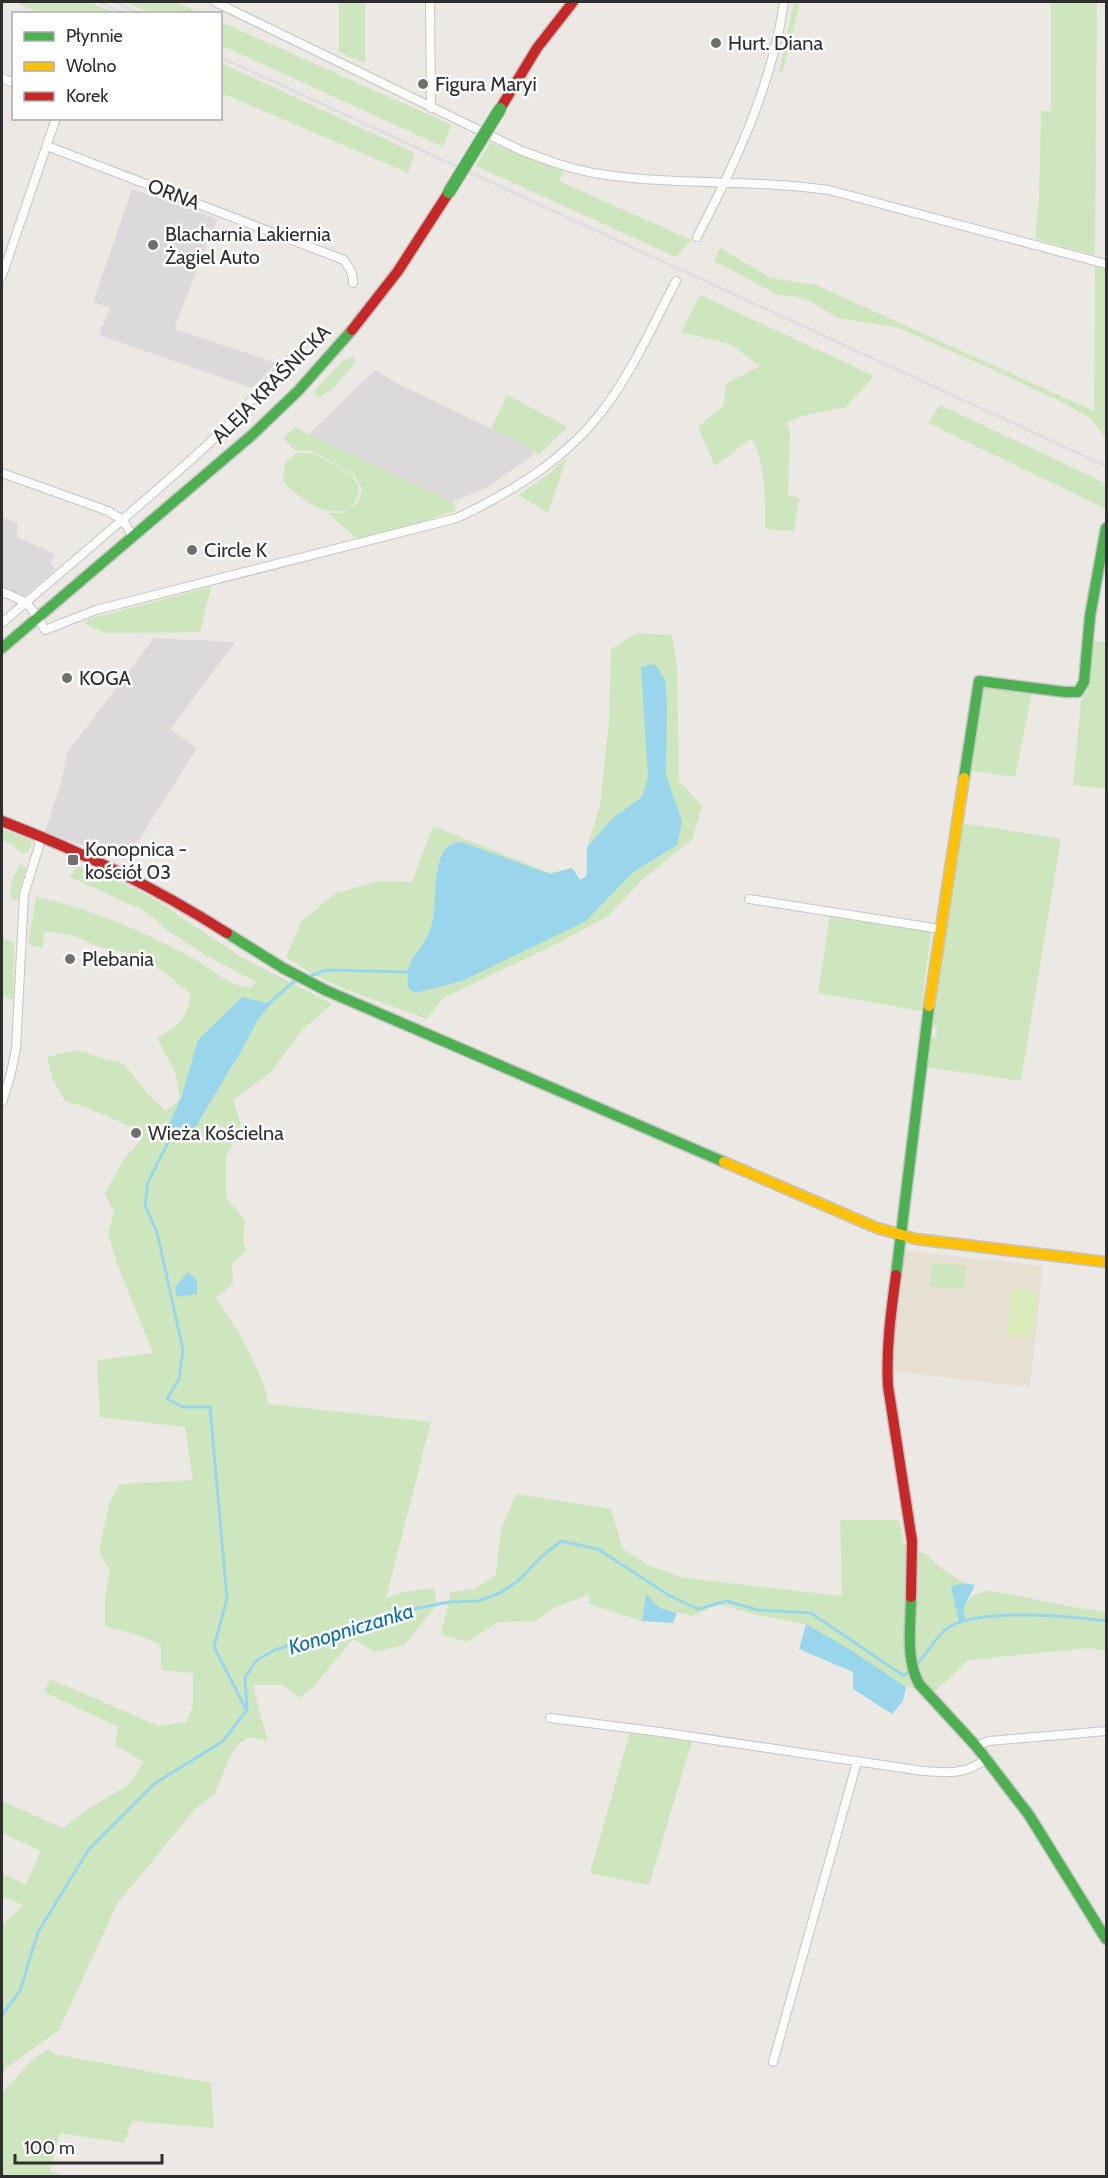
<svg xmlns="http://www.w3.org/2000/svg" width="1108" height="2178" font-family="Cabin,sans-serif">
<rect width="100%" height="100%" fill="#ece8e4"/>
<!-- industrial -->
<path fill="#dcd9db" d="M 132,189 L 217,219 L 174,329 L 276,363 L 252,388 L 99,335 L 110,308 L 93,302 Z
M 375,370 L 398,384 L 524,444 L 536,453 L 484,489 L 452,502 L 309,434 Z
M 2,517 L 18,523 L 16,537 L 56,554 L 50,563 L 56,569 L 24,597 L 2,589 Z
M 154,638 L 235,642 L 170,729 L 197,748 L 126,860 L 45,832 L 62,779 L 67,753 Z"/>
<!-- education -->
<path fill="#e6e0d3" d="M 904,1251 L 1043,1266 L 1030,1387 L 890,1371 Z"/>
<!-- green -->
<path fill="#cee6be" d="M 15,2 L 89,2 L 115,13 L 40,13 Z
M 125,2 L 175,2 L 201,13 L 151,13 Z
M 339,2 L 365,2 L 365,63 L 339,52 Z
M 794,2 L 800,2 L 783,71 L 779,72 Z
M 1051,2 L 1097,2 L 1095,255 L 1035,239 L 1039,198 L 1041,111 L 1051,111 Z
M 221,22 L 452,125 C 447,132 447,138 443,146 L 439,145 L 221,45 Z
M 221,63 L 415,153 L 408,173 L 221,93 Z
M 490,143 L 563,171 L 559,181 L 691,240 L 676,257 L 476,166 Z
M 720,248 L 771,278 L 816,285 L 1094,411 L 1095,266 L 1106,269 L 1106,439 L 1091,419 L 1064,403 L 976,362 L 896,327 L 837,318 L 812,302 L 794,296 L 778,295 L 714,261 Z
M 700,295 L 874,376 L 846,407 L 802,416 L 787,423 L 790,431 L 788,495 L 799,498 L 794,531 L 765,529 C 765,497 766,467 752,438 L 715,466 L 698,427 L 723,406 L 727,383 L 760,366 L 730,344 L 681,332 Z
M 354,357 L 355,363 L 333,389 L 317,398 L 315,390 L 344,360 Z
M 507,395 L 568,427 L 539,455 L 524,444 L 491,429 Z
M 940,405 L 1099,480 L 1106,485 L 1106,509 L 928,423 Z
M 295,427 L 455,504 L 456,510 L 397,531 L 357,539 L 328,513 L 341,513 L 357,504 L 362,488 L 354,475 L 312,451 L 295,450 L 283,438 Z
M 297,453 L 312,453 L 331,463 L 352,475 L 359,488 C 358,492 358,499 355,502 C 336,527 296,497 283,480 L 285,463 Z
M 567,457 L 548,513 L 519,495 L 550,473 Z
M 211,587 L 200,632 L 105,633 L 85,624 L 88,619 Z
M 637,633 L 672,635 L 677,666 L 679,781 L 702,806 L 692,840 L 644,878 L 608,916 L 552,946 L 443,998 L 427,1019 L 347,990 L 314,975 L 286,957 L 301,922 L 334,894 L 378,881 L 412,882 L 433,826 L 550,873 L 572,868 L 580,880 L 586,876 L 587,847 L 600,806 L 609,721 L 611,649 Z
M 1093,640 L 1106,643 L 1106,789 L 1073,785 L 1081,701 L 1088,690 Z
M 989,684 L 1032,693 L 1015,777 L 968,770 L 982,688 Z
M 961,823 L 1061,839 L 1021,1081 L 925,1067 L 928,1040 L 937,1035 L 937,1028 L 930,1023 Z
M 2,829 L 31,840 L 32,845 L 28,851 L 24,853 L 15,849 L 15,846 L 2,840 Z
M 21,864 L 26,868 L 17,900 L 15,901 C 4,892 14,878 18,867 Z
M 77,866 L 102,872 L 156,900 L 241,957 L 332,1004 L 302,1030 L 270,1073 L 233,1100 L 241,1125 L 226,1157 L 226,1197 L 245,1221 L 243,1241 L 246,1251 L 232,1264 L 233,1284 L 216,1298 C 239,1332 259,1363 269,1404 L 431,1422 L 386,1598 L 403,1592 L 434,1588 L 437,1605 L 404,1645 L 375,1652 L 353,1639 L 313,1687 L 299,1698 L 282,1685 L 254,1685 L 257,1702 L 268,1741 L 250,1737 L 239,1743 L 229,1759 L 215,1794 L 195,1809 L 117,1904 L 59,2030 L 6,2068 L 2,2076 L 2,1925 L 24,1905 L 2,1897 L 2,1874 L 26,1884 L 41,1851 L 2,1833 L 2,1801 L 63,1828 L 83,1812 L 128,1785 L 144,1762 L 115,1745 L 118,1727 L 44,1692 L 50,1679 L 159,1726 L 186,1722 L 193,1706 L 193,1673 L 161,1670 L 161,1645 L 141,1636 L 105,1626 L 105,1597 L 110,1571 L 99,1552 L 110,1501 L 120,1484 L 193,1480 L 185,1427 L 100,1417 L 97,1360 L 153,1353 L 117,1264 L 108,1232 L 114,1213 L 105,1193 L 124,1159 L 142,1139 L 137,1129 L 85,1107 L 65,1101 L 53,1080 L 47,1057 L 75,1050 L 124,1064 L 147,1093 L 165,1111 L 180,1100 L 175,1072 L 157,1038 C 177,1028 190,1016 190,993 L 143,956 L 100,947 L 71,935 L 44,931 L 43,948 L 28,944 L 36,897 C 92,909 135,928 186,954 C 209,966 224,984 250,988 L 256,982 L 205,955 L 167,930 L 145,911 L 70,877 Z
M 830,914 L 931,931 L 921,1011 L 818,993 Z
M 2,938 L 14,943 L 13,1000 L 2,995 L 2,987 L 4,982 L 2,981 Z
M 932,1263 L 966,1266 L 964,1289 L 930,1286 Z
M 516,1494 L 611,1509 L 623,1549 L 650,1566 L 684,1578 L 842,1596 L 840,1520 L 899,1520 L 904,1544 L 926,1554 L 942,1569 L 964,1583 L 951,1587 L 965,1621 L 964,1607 L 970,1597 L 988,1590 L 1073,1607 L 1106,1612 L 1106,1651 L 1089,1648 L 969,1660 L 934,1692 L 906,1687 L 806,1624 L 757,1615 L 718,1604 L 693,1616 L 660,1608 L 646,1595 L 642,1621 L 589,1604 L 589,1594 L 556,1607 L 535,1621 L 499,1622 L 467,1642 L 441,1634 L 451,1592 L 476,1589 L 496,1574 L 501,1530 Z
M 630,1732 L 692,1741 L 649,1885 L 590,1873 Z
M 49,2049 L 54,2054 L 211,2083 L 214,2128 L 132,2121 L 124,2143 L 60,2133 L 50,2171 L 66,2176 L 2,2176 L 2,2093 L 34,2058 Z"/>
<!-- pitch -->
<path fill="#d9eabb" d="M 1013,1288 L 1038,1291 L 1032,1338 L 1007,1335 Z"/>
<!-- water -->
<path fill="#99d6ec" d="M 655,664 L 665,680 L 667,703 L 666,775 L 682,821 L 677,845 L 632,873 L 586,921 L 462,981 L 415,993 L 409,989 C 402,959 421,955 430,930 C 439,905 431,877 443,852 C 448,844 453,843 462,842 L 550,874 L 572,868 L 580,880 L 587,876 L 587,847 L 613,818 L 642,797 L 648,777 L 641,667 Z
M 242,997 L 271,1004 L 253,1025 L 237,1057 L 191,1135 L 171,1139 L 167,1129 L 182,1095 L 198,1040 Z
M 188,1272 L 197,1281 L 197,1294 L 177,1297 L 175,1287 Z
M 964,1583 L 975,1585 L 964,1607 L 965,1621 L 959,1623 L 951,1586 Z
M 646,1594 L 660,1608 L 677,1613 L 673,1623 L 642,1621 Z
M 806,1624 L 851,1650 L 906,1687 L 903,1701 L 892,1714 L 853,1689 L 853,1672 L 799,1649 Z"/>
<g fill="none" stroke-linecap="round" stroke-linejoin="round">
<!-- stream -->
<path stroke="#99d6ec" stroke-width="3" d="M 308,977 L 326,970 L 407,972
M 267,1005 L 292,983 L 299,980
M 235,1059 L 256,1020
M 172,1135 L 148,1182 L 145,1206 L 157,1232 L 183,1350 L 179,1379 L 167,1399 L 183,1407 L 210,1407 L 227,1598 L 214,1647 L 246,1709
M 915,1666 C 926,1656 937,1634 949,1627 C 980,1608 1070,1616 1106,1621
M 2,2015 L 20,1991 L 38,1932 L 89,1849 L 154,1784 L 223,1741 L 247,1710 L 245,1677 L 257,1660 L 275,1650 L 297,1642 L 318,1642 L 354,1628 L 382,1621 L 413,1609 L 449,1602 L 478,1601 L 500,1593 L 519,1580 L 540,1558 L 561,1541 L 598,1549 L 670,1596 L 698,1609 L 727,1601 L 758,1610 L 811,1613 L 904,1676 L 910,1670"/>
<!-- street casing -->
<g stroke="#c5c4c5" stroke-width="10">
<path id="street" d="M 215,2 L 520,150 C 546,160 573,170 600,174 C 675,186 753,179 829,190 L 1106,264
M 430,2 L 431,108
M 2,78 L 14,83
M 47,146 L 344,260 L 352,273 L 353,283
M 697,237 C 736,162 772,86 784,2
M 2,276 L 56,118
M 2,473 L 108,511 L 123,520 L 133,537
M 2,592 C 30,602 30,605 45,630 L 96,610 L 457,518 C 514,491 569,457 606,406 C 634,368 654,323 676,281
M 2,623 C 70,564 139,507 205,447 C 234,420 261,390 288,361
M 749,899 L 940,929
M 2,1102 L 10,1077 L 16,1049 L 24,894 L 39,846 L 39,836
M 550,1718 L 660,1732 L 923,1771 C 947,1773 967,1775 987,1758
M 976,1746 L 989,1741 L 1106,1731
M 773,2062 L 857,1762"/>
</g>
<!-- fast casing -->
<g stroke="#c5c4c5" stroke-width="13">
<path id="fast" d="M 2,648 L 252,435 L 298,391 L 352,330
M 964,778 L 979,681 L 1065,692 L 1078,692 L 1084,682 L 1090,616 L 1106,528
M 227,933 L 283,968 L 325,990 L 724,1162
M 896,1275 L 929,1006
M 911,1597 C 911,1625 905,1658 919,1684 L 976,1746 L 1029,1815 L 1106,1939"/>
</g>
<!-- slow casing -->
<g stroke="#c5c4c5" stroke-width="13">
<path id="slow" d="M 929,1006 L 964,778
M 724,1162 L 877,1228 L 916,1239 L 1106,1262"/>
</g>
<!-- jam casing -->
<g stroke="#c5c4c5" stroke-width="13">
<path id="jam" d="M 500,109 L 537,48 L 573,2
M 352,330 L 398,271 L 449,192
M 2,821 C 84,853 153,886 227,933
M 896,1275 C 891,1312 886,1348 888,1386 L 912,1541 L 911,1597"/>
</g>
<!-- street -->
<use href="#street" stroke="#fcfcfb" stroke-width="8"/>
<!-- fast -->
<use href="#fast" stroke="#4caf50" stroke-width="10"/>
<!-- slow -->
<use href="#slow" stroke="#ffc107" stroke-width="10"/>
<!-- jam -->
<use href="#jam" stroke="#c62828" stroke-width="10"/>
<!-- rail -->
<path stroke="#dfdfe1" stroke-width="3" d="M 99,2 L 125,14
M 118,3 L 140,14
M 220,57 L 1106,466"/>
<!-- fast-bridge casing -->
<g stroke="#c6c5c4" stroke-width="14" stroke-linecap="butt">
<path id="fast-bridge" d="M 449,192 L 500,109"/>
</g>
<!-- fast-bridge -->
<use href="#fast-bridge" stroke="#4caf50" stroke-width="12"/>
</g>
<!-- markers -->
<g fill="#706f6e" stroke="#fff" stroke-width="2">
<circle cx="716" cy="43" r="6"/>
<circle cx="423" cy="84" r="6"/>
<circle cx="153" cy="245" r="6"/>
<circle cx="192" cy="550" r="6"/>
<circle cx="67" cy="678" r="6"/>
<rect x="67" y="854" width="12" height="12" rx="3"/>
<circle cx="70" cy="959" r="6"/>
<circle cx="136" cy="1133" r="6"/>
</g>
<g text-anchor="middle" stroke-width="5" stroke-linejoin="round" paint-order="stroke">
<!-- poi labels -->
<g font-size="20" fill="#2e2e2e" stroke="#fff" text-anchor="start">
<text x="728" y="50">Hurt. Diana</text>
<text x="435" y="91">Figura Maryi</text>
<text x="165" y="241">Blacharnia Lakiernia<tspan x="165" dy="23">Żagiel Auto</tspan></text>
<text x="204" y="557">Circle K</text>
<text x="79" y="685">KOGA</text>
<text x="85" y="856">Konopnica -<tspan x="85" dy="23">kościół 03</tspan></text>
<text x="82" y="966">Plebania</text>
<text x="148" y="1140">Wieża Kościelna</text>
</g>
<!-- street labels -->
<g font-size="20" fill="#2e2e2e" stroke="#fff">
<text transform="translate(174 194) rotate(21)" y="7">ORNA</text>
<text transform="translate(271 384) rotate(-45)" y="7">ALEJA KRAŚNICKA</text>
</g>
<!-- water labels -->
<g font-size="21" font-style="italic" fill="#0d6fa3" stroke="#fff">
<text transform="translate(351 1629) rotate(-17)" y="7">Konopniczanka</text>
</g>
</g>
<!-- border -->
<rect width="1108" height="2178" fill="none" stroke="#2e2e2e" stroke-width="6"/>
<!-- legend -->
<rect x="12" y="12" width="210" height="108" fill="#ffffff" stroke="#ababab" stroke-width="1.5"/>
<rect x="24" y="32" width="30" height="9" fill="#4caf50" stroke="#ababab" stroke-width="1.5"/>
<text x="66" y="42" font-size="18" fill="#2e2e2e">Płynnie</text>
<rect x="24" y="62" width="30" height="9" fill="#ffc107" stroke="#ababab" stroke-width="1.5"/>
<text x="66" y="72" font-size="18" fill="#2e2e2e">Wolno</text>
<rect x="24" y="92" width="30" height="9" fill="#c62828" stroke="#ababab" stroke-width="1.5"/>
<text x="66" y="102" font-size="18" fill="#2e2e2e">Korek</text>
<!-- scale -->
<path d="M15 2154v9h147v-9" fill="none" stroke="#2e2e2e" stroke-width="3"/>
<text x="24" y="2154" font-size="18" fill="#2e2e2e" stroke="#ffffff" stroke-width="4.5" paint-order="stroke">100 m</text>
</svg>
